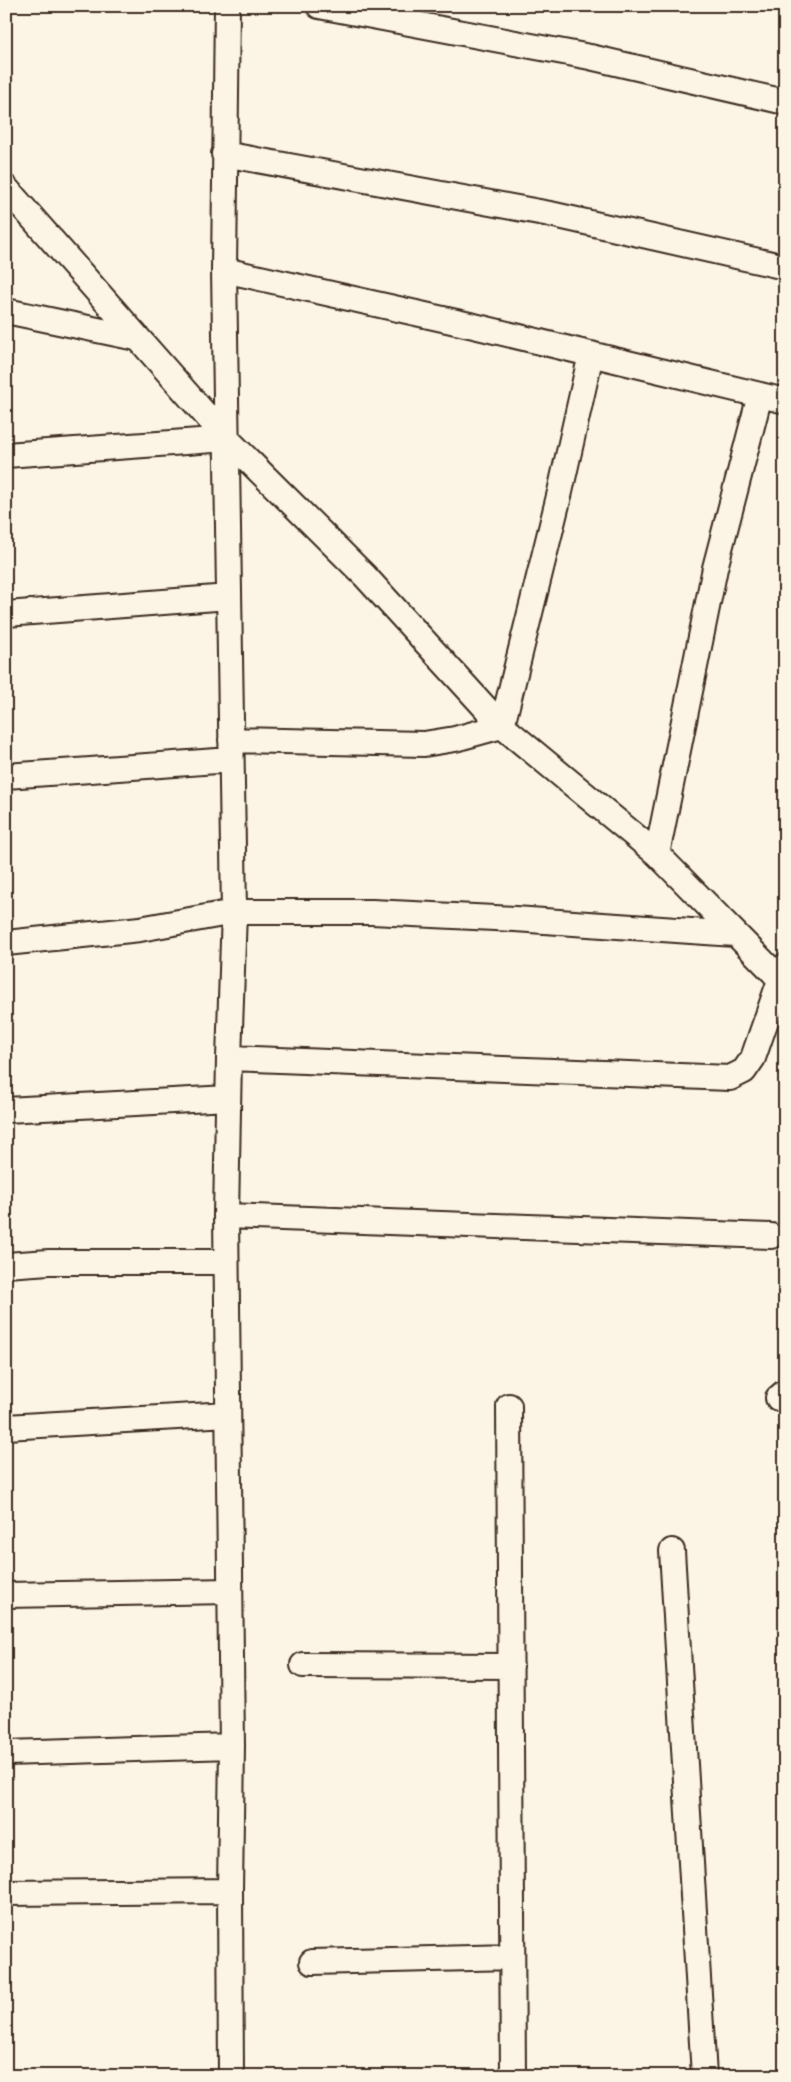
<svg xmlns="http://www.w3.org/2000/svg" width="791" height="2082" font-family="Mali,sans-serif">
<rect width="100%" height="100%" fill="#fcf5e5"/>
<filter id="ink" filterUnits="userSpaceOnUse"><feTurbulence type="fractalNoise" baseFrequency=".02" numOctaves="2"/><feDisplacementMap in="SourceGraphic" scale="10" xChannelSelector="R" yChannelSelector="G"/><feConvolveMatrix kernelMatrix="1 2 1 2 8 2 1 2 1" color-interpolation-filters="sRGB"/></filter>
<g filter="url(#ink)">
<g fill="none" stroke-linecap="round" stroke-linejoin="round">
<!-- minor casing -->
<g stroke="#3b2a1e" stroke-width="28">
<path id="minor" d="M 227,6 L 224,270 L 234,912 L 229,1058 L 226,1216 L 232,1746 L 230,1891 L 231,2076
M 319,6 L 590,57 L 785,102
M 224,154 L 550,214 L 785,267
M 6,188 L 227,439 L 365,576 L 502,726 L 657,854 L 785,984
M 224,270 L 474,326 L 785,401
M 6,311 L 136,338
M 6,455 L 227,439
M 6,614 L 229,597
M 231,740 L 424,744 L 455,739 L 502,726 L 560,492 L 591,354
M 6,776 L 231,760
M 657,854 L 715,568 L 760,395
M 6,943 L 140,929 L 234,912 L 372,912 L 515,919 L 735,934
M 229,1058 L 730,1078 L 744,1071 L 753,1058 L 785,966
M 6,1110 L 228,1098
M 226,1216 L 771,1236
M 6,1265 L 49,1262 L 226,1262
M 778,1398 L 785,1392
M 509,1406 L 513,2076
M 6,1427 L 228,1414
M 672,1551 L 704,2076
M 6,1595 L 230,1591
M 303,1665 L 511,1666
M 6,1753 L 232,1746
M 6,1893 L 230,1891
M 312,1962 L 512,1957"/>
</g>
<!-- minor -->
<use href="#minor" stroke="#fcf5e5" stroke-width="24"/>
</g>
</g>
<!-- margin -->
<rect width="791" height="2082" fill="none" stroke="#fcf5e5" stroke-width="25"/>
<rect x="12" y="12" width="766" height="2057" fill="none" stroke="#3b2a1e" stroke-width="2" filter="url(#ink)"/>
</svg>
